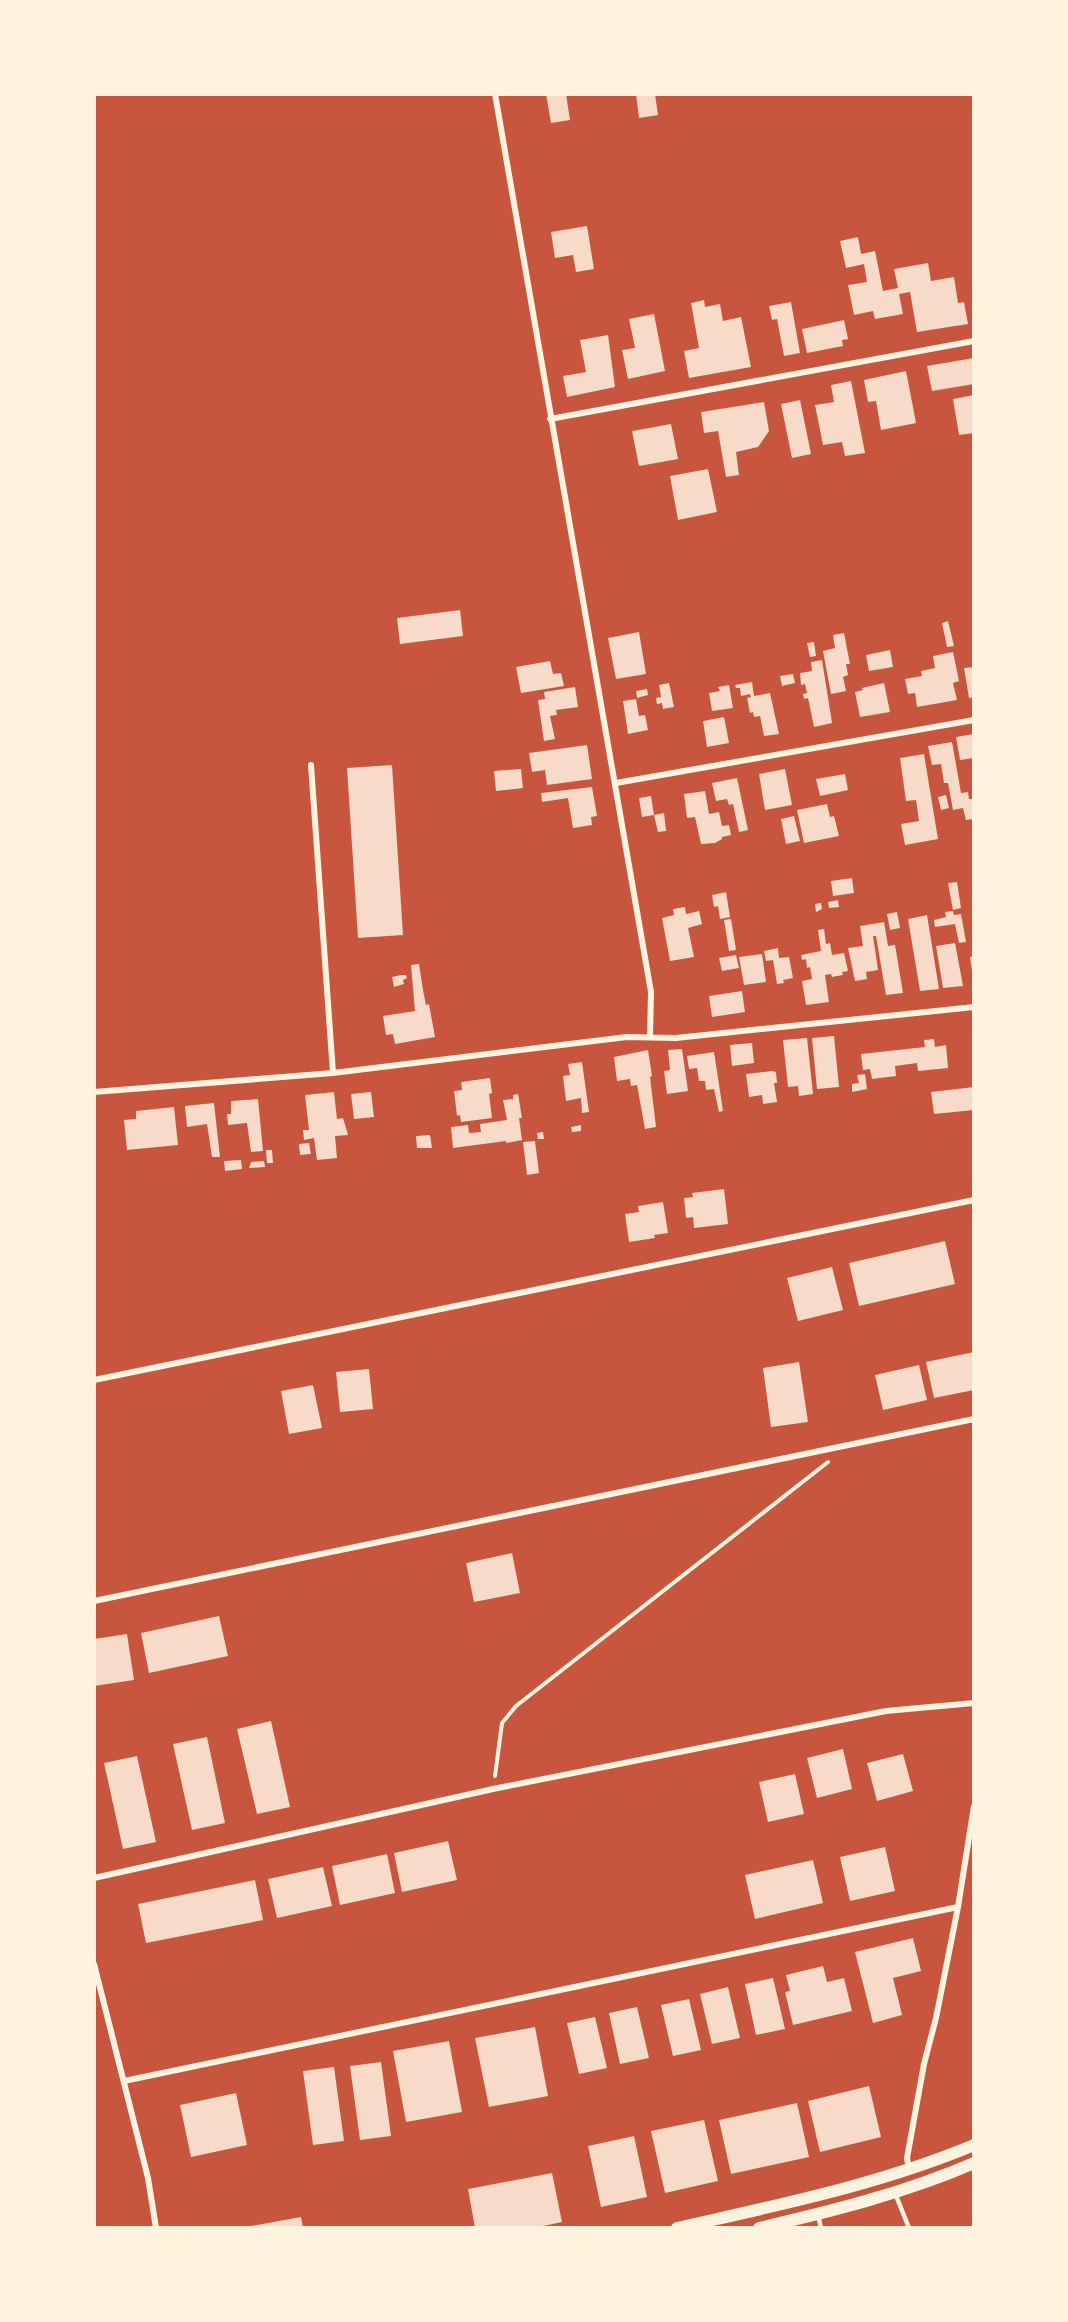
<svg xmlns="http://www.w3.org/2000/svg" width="1068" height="2322" font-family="'Libre Baskerville',serif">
<rect width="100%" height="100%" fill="#c8553d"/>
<!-- building -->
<path fill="#f7dbc8" d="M 546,94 L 566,94 L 570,120 L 551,123 Z
M 636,94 L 655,94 L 658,115 L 639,118 Z
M 587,226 L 594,269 L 576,272 L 573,255 L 555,258 L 551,232 Z
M 858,237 L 861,254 L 875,251 L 883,291 L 898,288 L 894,269 L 928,263 L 931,281 L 954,277 L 958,303 L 964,302 L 968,324 L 917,332 L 910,292 L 899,294 L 903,314 L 875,319 L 873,311 L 854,315 L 848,285 L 867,282 L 864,264 L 846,268 L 840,241 Z
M 704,300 L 705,307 L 720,304 L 723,321 L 741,317 L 751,367 L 689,378 L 684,351 L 699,348 L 691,303 Z
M 791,302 L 800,353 L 784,356 L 777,319 L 772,320 L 769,306 Z
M 654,314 L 665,371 L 628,379 L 622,350 L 635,348 L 629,319 Z
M 844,320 L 848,339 L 842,340 L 843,346 L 807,353 L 802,329 Z
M 608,335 L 615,387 L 567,397 L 563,376 L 586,372 L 580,340 Z
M 974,358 L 974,384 L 932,391 L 927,366 Z
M 906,371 L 916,423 L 881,430 L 876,401 L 868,402 L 864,380 Z
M 851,381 L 865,453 L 845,456 L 842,442 L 823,445 L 815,405 L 834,402 L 831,385 Z
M 974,395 L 974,433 L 959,435 L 953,399 Z
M 800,400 L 811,454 L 792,458 L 781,404 Z
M 764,402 L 769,431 L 758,447 L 736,452 L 739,475 L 726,477 L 718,431 L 704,433 L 701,412 Z
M 671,424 L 678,459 L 639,466 L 632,431 Z
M 708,469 L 717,512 L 678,520 L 670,476 Z
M 460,610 L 463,636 L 400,644 L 397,618 Z
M 948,621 L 954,646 L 947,647 L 942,623 Z
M 639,632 L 646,674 L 616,679 L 608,638 Z
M 844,633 L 850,664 L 846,664 L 848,675 L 843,677 L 846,691 L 831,694 L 823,651 L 835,648 L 833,635 Z
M 814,642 L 816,656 L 810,657 L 807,643 Z
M 890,650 L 893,667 L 869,671 L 866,655 Z
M 953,652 L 959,681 L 953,683 L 957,700 L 917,707 L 915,693 L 908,694 L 905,679 L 922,676 L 921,671 L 935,668 L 933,656 Z
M 822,660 L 832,723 L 814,727 L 808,698 L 804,699 L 803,694 L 807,693 L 805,684 L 801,685 L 800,673 L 812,671 L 811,662 Z
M 550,661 L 553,674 L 561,673 L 564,686 L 521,693 L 516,667 Z
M 974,667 L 974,697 L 969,698 L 964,668 Z
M 793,674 L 795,683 L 782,686 L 780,676 Z
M 752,682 L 754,696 L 770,693 L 779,734 L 764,736 L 760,716 L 754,717 L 753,712 L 750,713 L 747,698 L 751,697 L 750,694 L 741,696 L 740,688 L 736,688 L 735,685 Z
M 669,683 L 674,707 L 663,709 L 662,703 L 657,704 L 656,698 L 661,697 L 659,685 Z
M 884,683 L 890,712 L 860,717 L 855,692 L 863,690 L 862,688 Z
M 729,685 L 733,708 L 712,711 L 709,693 L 720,691 L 718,687 Z
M 575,687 L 578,707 L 556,710 L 557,715 L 550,716 L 555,739 L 544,741 L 538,700 L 545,699 L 544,692 Z
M 647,689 L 648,695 L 637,698 L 636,691 Z
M 636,699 L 639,716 L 645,715 L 648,730 L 628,734 L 623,701 Z
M 724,717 L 729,743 L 707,747 L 703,721 Z
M 974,734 L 974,758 L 960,760 L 956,737 Z
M 952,742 L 961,793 L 968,792 L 969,799 L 973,799 L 974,819 L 966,820 L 963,808 L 953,810 L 948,783 L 944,783 L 941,764 L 932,765 L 928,746 Z
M 587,745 L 592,779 L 547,785 L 545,770 L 532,772 L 529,753 Z
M 924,754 L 938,839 L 905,845 L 901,824 L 919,821 L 916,800 L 906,801 L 900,758 Z
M 392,765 L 403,935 L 358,938 L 347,768 Z
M 521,769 L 523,788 L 496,791 L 494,771 Z
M 785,769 L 792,805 L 765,810 L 759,774 Z
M 845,774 L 848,790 L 820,796 L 816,779 Z
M 737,778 L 748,830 L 739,832 L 733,804 L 729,805 L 727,799 L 716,801 L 712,783 Z
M 592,787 L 597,816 L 591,817 L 592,825 L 573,828 L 568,798 L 542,802 L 541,793 Z
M 705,791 L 709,814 L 719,812 L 722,826 L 729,825 L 731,835 L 722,837 L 722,839 L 715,843 L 701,844 L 695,817 L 687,818 L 684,794 Z
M 946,795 L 949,808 L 941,810 L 938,797 Z
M 651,796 L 654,815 L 642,817 L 639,798 Z
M 827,804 L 830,817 L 834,816 L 839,836 L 804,843 L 797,810 Z
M 664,813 L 666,831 L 658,832 L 654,815 Z
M 794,816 L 800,841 L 786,844 L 781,819 Z
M 852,878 L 854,893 L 833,896 L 831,881 Z
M 957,882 L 961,908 L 953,910 L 948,883 Z
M 726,892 L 730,917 L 720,919 L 718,906 L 714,907 L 712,895 Z
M 838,900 L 839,907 L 829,908 L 828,902 Z
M 821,903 L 822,909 L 816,912 L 815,904 Z
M 685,907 L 686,914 L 699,911 L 702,924 L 688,928 L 694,957 L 670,961 L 662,918 L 674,915 L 673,909 Z
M 953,911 L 954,915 L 961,914 L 966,942 L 959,943 L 955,924 L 935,927 L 934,920 L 946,917 L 945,912 Z
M 897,912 L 900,928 L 890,930 L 887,914 Z
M 927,915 L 939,989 L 920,991 L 908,919 Z
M 731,919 L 736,950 L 729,951 L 724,920 Z
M 884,922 L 888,946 L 895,945 L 903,993 L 886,995 L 876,936 L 873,936 L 878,970 L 866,972 L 867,979 L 855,981 L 848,948 L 863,946 L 860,926 Z
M 824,929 L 826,944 L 830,943 L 832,955 L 844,953 L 848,971 L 842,972 L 843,975 L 832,977 L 831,974 L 825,975 L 829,1002 L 806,1005 L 802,981 L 812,979 L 810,967 L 807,968 L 806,959 L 802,960 L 801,955 L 821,951 L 818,930 Z
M 955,943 L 963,986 L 943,988 L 936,946 Z
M 778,948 L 779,958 L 789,957 L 793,978 L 783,980 L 784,983 L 777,984 L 773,960 L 766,961 L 764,951 Z
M 762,954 L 766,982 L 744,985 L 739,957 Z
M 736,955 L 739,968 L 722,971 L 719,958 Z
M 974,956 L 974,971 L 972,971 L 970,957 Z
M 419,964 L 423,990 L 426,1005 L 429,1004 L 435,1037 L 395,1044 L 393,1034 L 386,1035 L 383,1016 L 415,1011 L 411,965 Z
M 401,975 L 406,975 L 407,978 L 403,980 L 404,984 L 394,987 L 392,977 Z
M 742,991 L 745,1012 L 712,1017 L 709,996 Z
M 834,1036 L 839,1087 L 817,1089 L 812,1038 Z
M 807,1038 L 813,1094 L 799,1096 L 798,1086 L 788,1087 L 783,1040 Z
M 934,1039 L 935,1047 L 946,1045 L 948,1068 L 918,1071 L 917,1063 L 895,1066 L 896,1076 L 872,1079 L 870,1069 L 863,1070 L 861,1054 L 925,1047 L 924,1040 Z
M 752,1043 L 754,1063 L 732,1066 L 730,1045 Z
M 682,1049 L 688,1091 L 667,1094 L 664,1071 L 670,1070 L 668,1050 Z
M 648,1050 L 652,1076 L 650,1077 L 656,1127 L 645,1129 L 637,1085 L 631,1086 L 630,1079 L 617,1081 L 614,1057 Z
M 714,1052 L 723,1111 L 719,1112 L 714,1089 L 706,1090 L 705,1081 L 699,1081 L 697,1068 L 689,1069 L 687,1056 Z
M 582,1062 L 589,1112 L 582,1113 L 581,1098 L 566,1101 L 563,1076 L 570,1075 L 568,1064 Z
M 772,1071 L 776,1072 L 777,1083 L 774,1083 L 777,1102 L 763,1104 L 762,1095 L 749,1097 L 746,1074 Z
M 865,1074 L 867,1089 L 852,1092 L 852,1084 L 859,1083 L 857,1075 Z
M 490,1078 L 492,1093 L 489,1094 L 492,1118 L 461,1122 L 460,1115 L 457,1116 L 454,1091 L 462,1090 L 461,1082 Z
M 974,1087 L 974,1110 L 934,1114 L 931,1092 Z
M 334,1092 L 337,1119 L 343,1118 L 348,1135 L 335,1136 L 337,1158 L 317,1160 L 314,1138 L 304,1140 L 303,1130 L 309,1130 L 305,1095 Z
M 371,1092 L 374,1117 L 354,1119 L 351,1094 Z
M 518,1094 L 522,1118 L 519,1118 L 522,1140 L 506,1143 L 506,1141 L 453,1148 L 451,1127 L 468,1125 L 469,1133 L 481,1132 L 480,1124 L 507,1120 L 503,1100 L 513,1099 L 513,1095 Z
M 258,1099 L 263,1151 L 251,1152 L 247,1123 L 228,1125 L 227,1114 L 231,1114 L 231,1101 Z
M 214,1103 L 220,1157 L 212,1157 L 207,1124 L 187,1127 L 185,1106 Z
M 174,1107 L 178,1145 L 127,1150 L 124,1120 L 136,1119 L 136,1111 Z
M 581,1125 L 581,1131 L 572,1132 L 571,1127 Z
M 543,1132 L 544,1139 L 538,1139 L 537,1133 Z
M 430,1135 L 432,1148 L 417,1148 L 416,1136 Z
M 535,1141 L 539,1173 L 527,1175 L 523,1142 Z
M 309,1143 L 311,1154 L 300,1155 L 299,1144 Z
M 266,1150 L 272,1150 L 273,1163 L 267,1163 Z
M 241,1160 L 242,1169 L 225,1171 L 224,1161 Z
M 264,1161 L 265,1167 L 249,1168 L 251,1162 Z
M 724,1189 L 728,1224 L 694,1228 L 693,1217 L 686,1218 L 684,1198 L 693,1197 L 692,1193 Z
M 663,1202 L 668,1233 L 654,1235 L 655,1238 L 629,1242 L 625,1214 L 639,1212 L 638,1206 Z
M 945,1241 L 955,1284 L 859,1306 L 849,1263 Z
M 832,1267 L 843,1310 L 798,1321 L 787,1278 Z
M 974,1352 L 974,1390 L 934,1398 L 926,1362 Z
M 799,1362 L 808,1422 L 771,1427 L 763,1368 Z
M 919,1365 L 927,1400 L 883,1410 L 875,1375 Z
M 369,1369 L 373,1409 L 340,1412 L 336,1372 Z
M 313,1385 L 322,1428 L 289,1434 L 281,1391 Z
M 512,1553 L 520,1593 L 474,1602 L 466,1563 Z
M 219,1616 L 228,1656 L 149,1673 L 141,1633 Z
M 127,1634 L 134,1680 L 94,1686 L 94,1639 Z
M 271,1721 L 290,1807 L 257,1814 L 237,1729 Z
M 207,1737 L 225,1823 L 192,1830 L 173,1744 Z
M 843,1749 L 852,1789 L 817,1798 L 807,1758 Z
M 903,1754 L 913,1791 L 877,1801 L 867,1763 Z
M 137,1756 L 156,1842 L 123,1849 L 104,1763 Z
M 795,1774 L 804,1814 L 768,1822 L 759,1782 Z
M 448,1841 L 457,1880 L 402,1892 L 394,1853 Z
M 885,1847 L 895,1891 L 850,1901 L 840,1857 Z
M 387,1854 L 395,1893 L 340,1905 L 332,1866 Z
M 813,1860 L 823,1903 L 755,1919 L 745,1875 Z
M 323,1867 L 332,1906 L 277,1918 L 268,1879 Z
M 255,1880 L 263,1920 L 146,1943 L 138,1904 Z
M 913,1938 L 921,1971 L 893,1978 L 902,2015 L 873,2023 L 855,1952 Z
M 823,1966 L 827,1982 L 844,1978 L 852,2011 L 793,2025 L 785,1992 L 790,1991 L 786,1975 Z
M 773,1978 L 785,2029 L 756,2035 L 745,1984 Z
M 728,1987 L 740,2038 L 712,2044 L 700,1994 Z
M 689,1999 L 701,2050 L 673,2056 L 661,2005 Z
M 637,2007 L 649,2058 L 620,2064 L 609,2013 Z
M 595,2017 L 607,2068 L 579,2074 L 567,2023 Z
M 535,2027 L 548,2096 L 489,2107 L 475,2038 Z
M 449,2041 L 462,2112 L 406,2122 L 393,2051 Z
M 381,2062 L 391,2136 L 360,2140 L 350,2066 Z
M 334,2067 L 344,2141 L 313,2145 L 303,2071 Z
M 869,2086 L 881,2137 L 820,2152 L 808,2101 Z
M 236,2093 L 247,2145 L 191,2157 L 180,2105 Z
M 797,2103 L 809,2157 L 731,2174 L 719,2120 Z
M 704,2120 L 718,2181 L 665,2193 L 651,2131 Z
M 634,2136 L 647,2197 L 601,2207 L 588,2146 Z
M 552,2173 L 562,2222 L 534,2228 L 475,2228 L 468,2189 Z
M 301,2217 L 303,2228 L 251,2228 L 251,2226 Z"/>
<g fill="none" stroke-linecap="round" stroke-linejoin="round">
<!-- path -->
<path stroke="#fff3e0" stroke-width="4" d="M 495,1776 L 502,1723 L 516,1706 L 828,1462"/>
<!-- service -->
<path stroke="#fff3e0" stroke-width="4.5" d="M 895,2193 L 909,2228
M 818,2215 L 821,2228"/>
<!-- minor -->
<path stroke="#fff3e0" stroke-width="6" d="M 495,94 L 651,992 L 650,1037
M 550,419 L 974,341
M 311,765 L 333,1073
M 616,783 L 974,720
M 94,1092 L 333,1073 L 627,1037 L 676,1038 L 974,1007
M 94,1380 L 974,1200
M 94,1601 L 974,1419
M 94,1878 L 493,1789 L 886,1711 L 974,1703
M 94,1964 L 148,2178 L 156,2228
M 124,2081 L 958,1907
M 909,2170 L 907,2158 L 924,2064 L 936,2018 L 958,1907 L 974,1806"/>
<!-- secondary -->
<path stroke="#fff3e0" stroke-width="12" d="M 677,2228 C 778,2205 878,2185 974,2145
M 759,2228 C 832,2211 905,2193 974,2163"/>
</g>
<!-- border -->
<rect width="1068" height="2322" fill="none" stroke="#fff3e0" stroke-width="192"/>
</svg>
